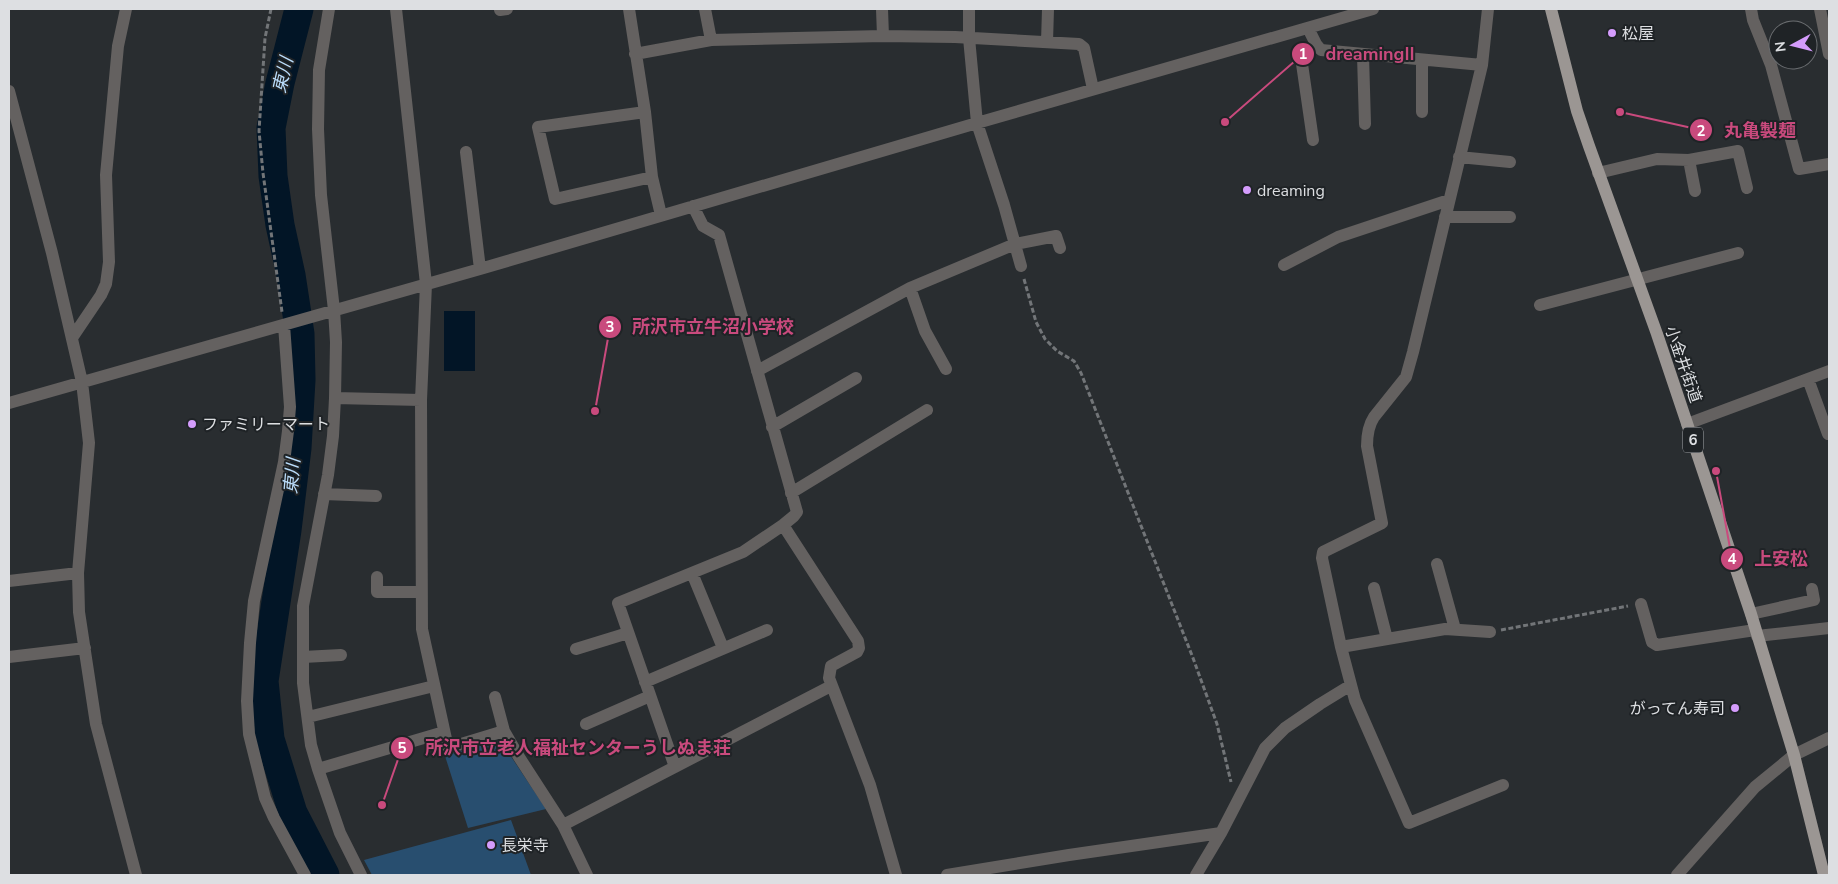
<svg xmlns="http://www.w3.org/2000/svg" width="1838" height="884" font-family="'Nunito Sans','Noto Sans JP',sans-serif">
<rect width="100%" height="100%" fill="#292d30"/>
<!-- green -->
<path fill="#284e6f" d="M 494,740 L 502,743 L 546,809 L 468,828 L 445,756 Z
M 511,820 L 531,875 L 372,875 L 364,860 Z"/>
<!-- water -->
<path fill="#021526" d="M 444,311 L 475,311 L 475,371 L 444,371 Z"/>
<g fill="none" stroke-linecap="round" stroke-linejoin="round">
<!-- river -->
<path stroke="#021526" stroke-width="29" d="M 299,9 L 280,83 L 271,128 L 273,176 L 280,225 L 291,275 L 300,334 L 301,380 L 297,448 L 287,530 L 264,681 L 270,739 L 293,813 L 325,875"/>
<!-- path -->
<path stroke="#727578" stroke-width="3" stroke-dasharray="5 2.5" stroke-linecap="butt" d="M 271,9 L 265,38 L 259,131 L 263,173 L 282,312
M 1024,279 L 1036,322 L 1045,339 L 1057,351 L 1074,361 L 1081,373 L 1193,658 L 1217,724 L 1231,782
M 1501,630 L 1628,606"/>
<!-- minor -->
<path stroke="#646160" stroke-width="12" d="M 329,9 L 319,70 L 318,129 L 321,195 L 334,310 L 336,342 L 335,398 L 333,436 L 328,475 L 303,606 L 303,683 L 311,745 L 318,769 L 340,833 L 361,875
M 396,9 L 426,284 L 421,400 L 422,629 L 448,748 L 504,731
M 629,9 L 645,112 L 652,177 L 661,215
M 705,9 L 711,40
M 882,9 L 883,36
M 969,9 L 969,38 L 977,123 L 1004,205 L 1021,266
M 1488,9 L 1482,65 L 1413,352 L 1406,377 L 1374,417 C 1368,426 1367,435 1367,446 L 1382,523 L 1323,552 L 1322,558 L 1341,647 L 1355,700 L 1409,823 L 1503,785
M 1751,9 L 1753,20 L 1771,65 L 1799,169 L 1829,164
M 1820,9 L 1829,54
M 500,10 L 507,9
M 1308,28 L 1316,44 L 1321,50 L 1482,65
M 1047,42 L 1048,9
M 635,54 L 711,40 L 883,36 L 955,37 L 1079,44 L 1084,48 L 1093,89
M 1363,55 L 1365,124
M 9,91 L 52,253 L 82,382 L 89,443 L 78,573 L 79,612 L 96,724 L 136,875
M 645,112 L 538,127 L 555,199 L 652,177
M 1422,112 L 1422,60
M 1313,140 L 1301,57 L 1316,44
M 466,152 L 480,269
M 1459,157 L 1510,162
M 1689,160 L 1695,191
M 1598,173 L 1657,159 L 1689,160 L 1738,151 L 1747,188
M 1445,217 L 1510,217
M 1284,265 L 1338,237 L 1449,200
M 910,288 L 925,331 L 946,369
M 1540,305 L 1738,253
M 284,325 L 290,407 L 288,431 L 284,462 L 254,601 L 250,643 L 247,701 L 249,734 L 265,798 L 274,818 L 305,875
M 72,338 L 101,295 L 106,284 L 109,262 L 106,175 L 118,46 L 126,9
M 757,371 L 910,288 L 1015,244 L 1056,236 L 1060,248
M 1808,379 L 1828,434
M 335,398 L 421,400
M 9,403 L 480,269 L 977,123 L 1373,9
M 1687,424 L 1829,371
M 772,427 L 856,378
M 791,493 L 927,410
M 324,494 L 376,496
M 783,525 L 858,641 L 859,648 L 857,652 L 831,666 L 829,678 L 870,785 L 896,875
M 1437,564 L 1455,629
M 692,573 L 723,648
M 377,577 L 377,592 L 421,592
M 9,581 L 78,573
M 1374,588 L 1387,639
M 1641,604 L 1652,642 L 1657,645 L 1755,630
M 1751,614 L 1814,600 L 1812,589
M 1757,636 L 1829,628
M 1341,647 L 1445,629 L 1490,632
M 576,649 L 628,633
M 9,657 L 85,648
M 303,657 L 341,655
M 645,682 L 767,630
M 495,697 L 504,731 L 519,757 L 563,825 L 587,875
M 308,717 L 434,686
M 586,724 L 650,696
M 675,767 L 618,603 L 743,552 L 783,525 L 794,516 L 797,512 L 719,235 L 703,226 L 693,206
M 318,769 L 444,732
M 563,825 L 831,686
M 947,875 L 1069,855 L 1221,833
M 1196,875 L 1221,833 L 1265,748 L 1285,728 L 1320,704 L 1351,685
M 1677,875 L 1755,787 L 1794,755 L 1829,738"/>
<!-- major -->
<path stroke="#9b9693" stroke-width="12" d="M 1551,9 L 1577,111 L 1589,146 L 1657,334 L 1751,614 L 1794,755 L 1824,875"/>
</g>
<!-- markers -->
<g fill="#d49cfc" stroke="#1f2326" stroke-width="2">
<circle cx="1612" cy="33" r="5"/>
<circle cx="1247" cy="190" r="5"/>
<circle cx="192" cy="424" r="5"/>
<circle cx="1735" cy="708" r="5"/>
<circle cx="491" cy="845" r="5"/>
</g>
<g text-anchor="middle" stroke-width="4" stroke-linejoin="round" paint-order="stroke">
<!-- shield labels -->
<rect fill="#1f2326" stroke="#a4a7aa" stroke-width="1" x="1683" y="427.5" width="20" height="25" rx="4"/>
<g font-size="15" font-weight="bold" fill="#dddfe2">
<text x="1693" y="445">6</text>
</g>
<!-- poi labels -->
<g font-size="16" fill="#dddfe2" stroke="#1f2326" text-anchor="start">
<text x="1622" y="39">松屋</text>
<text x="1257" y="196">dreaming</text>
<text x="202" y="430">ファミリーマート</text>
<text x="1725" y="714" text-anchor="end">がってん寿司</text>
<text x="501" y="851">長栄寺</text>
</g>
<!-- street labels -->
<g font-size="16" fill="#dddfe2" stroke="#1f2326">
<text transform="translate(1684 364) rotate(71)" y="6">小金井街道</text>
</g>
<!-- water labels -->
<g font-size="18" font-style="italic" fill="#badcfa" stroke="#1f2326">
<text transform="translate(283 75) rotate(-77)" y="6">東川</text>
<text transform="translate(292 476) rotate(-85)" y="6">東川</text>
</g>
</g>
<!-- callouts -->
<path fill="none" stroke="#c94a7d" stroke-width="2" d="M1225 122L1303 54M1620 112L1701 130M595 411L610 327M1716 471L1732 559M382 805L402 748"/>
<g fill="#c94a7d" stroke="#1f2326" stroke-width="2">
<circle cx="1225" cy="122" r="5"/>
<circle cx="1620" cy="112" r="5"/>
<circle cx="595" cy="411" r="5"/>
<circle cx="1716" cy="471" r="5"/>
<circle cx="382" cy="805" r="5"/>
<circle cx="1303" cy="54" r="12"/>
<circle cx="1701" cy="130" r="12"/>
<circle cx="610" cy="327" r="12"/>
<circle cx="1732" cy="559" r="12"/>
<circle cx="402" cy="748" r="12"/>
</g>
<g font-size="15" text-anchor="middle" font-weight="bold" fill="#fff">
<text x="1303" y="59">1</text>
<text x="1701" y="136">2</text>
<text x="610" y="332">3</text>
<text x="1732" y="564">4</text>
<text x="402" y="753">5</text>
</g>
<g font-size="18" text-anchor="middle" font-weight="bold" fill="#c94a7d" stroke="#1f2326" stroke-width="4" stroke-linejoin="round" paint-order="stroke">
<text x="1370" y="60">dreamingII</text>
<text x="1760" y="137">丸亀製麺</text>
<text x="713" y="333">所沢市立牛沼小学校</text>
<text x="1781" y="565">上安松</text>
<text x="578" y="754">所沢市立老人福祉センターうしぬま荘</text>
</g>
<!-- border -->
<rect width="1838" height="884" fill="none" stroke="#dddfe2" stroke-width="20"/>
<!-- north arrow -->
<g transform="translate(1793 45) rotate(263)"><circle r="24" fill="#1f2326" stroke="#6b6e71"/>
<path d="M0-4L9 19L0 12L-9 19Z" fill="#d49cfc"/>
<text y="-8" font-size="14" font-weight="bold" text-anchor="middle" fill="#dddfe2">N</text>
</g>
</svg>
